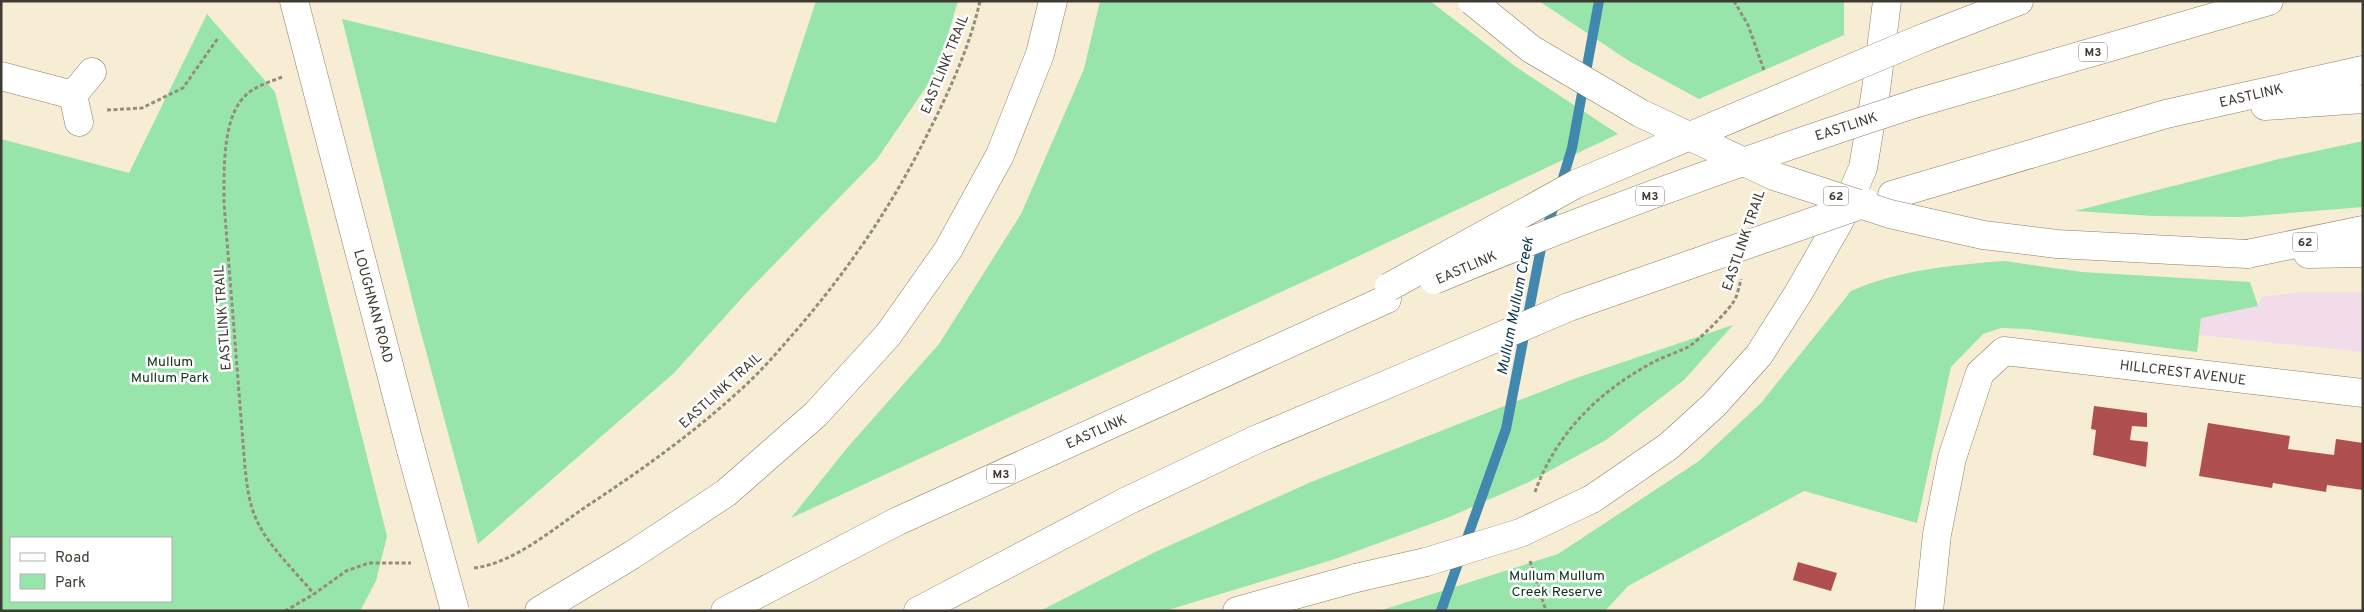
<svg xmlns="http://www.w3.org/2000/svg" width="2364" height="612" font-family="Overpass,sans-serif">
<rect width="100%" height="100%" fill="#f7ecd4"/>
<!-- commercial -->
<path fill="#f2dcea" d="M 2299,292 L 2363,292 L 2363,352 L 2199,335 L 2201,318 L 2258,306 L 2262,297 Z"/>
<!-- green -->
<path fill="#97e5aa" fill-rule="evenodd" d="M 816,1 L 958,1 L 937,71 L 877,159 L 749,290 L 674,373 L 478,544 L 416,314 L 342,19 L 776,123 Z
M 1100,1 L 1430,1 L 1516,67 L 1618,134 L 1344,263 L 791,518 L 847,448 L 939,344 L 1021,214 L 1084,69 Z
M 1539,1 L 1844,1 L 1844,35 L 1699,99 L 1629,61 Z
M 207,14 L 275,92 L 387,536 L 376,581 L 360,611 L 1,611 L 1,139 L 129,173 ZM 11,538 L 171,538 L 171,601 L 11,601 Z
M 2363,141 L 2363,207 L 2241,217 L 2153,216 L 2075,211 L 2279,159 Z
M 2004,261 L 2082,272 L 2250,282 L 2258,306 L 2201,318 L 2197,352 L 2027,329 L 2001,328 L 1983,334 L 1951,367 L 1917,523 L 1804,491 L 1628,586 L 1605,611 L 1379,611 L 1558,554 L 1699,461 L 1761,403 L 1851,291 C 1899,270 1953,265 2004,261 Z
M 1733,325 L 1684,380 L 1606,440 L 1529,482 L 1447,518 L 1335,559 L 1165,611 L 1040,611 L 1153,553 L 1311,482 L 1576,378 Z"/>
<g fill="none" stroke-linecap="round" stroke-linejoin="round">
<!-- stream -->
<path stroke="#4188af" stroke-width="10" d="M 1560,188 L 1572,148 L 1599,1
M 1441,611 L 1506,429 L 1542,243 L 1555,202"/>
</g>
<!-- building -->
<path fill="#b04f50" d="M 2094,406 L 2147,413 L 2147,427 L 2132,426 L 2130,440 L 2148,442 L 2146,467 L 2093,455 L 2096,430 L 2091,429 Z
M 2208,423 L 2290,436 L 2288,449 L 2334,455 L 2336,439 L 2363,443 L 2363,490 L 2327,485 L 2326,492 L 2273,483 L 2272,488 L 2199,476 Z
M 1798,562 L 1837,573 L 1831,591 L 1793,580 Z"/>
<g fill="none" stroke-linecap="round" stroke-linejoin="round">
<!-- minor casing -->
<g stroke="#8a806a" stroke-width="29">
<path id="minor" d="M 1,76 L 73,95 L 79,122
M 73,95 L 92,72
M 1929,611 L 1937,534 L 1952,458 L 1980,373 L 2004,351 L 2363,393"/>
</g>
<!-- secondary casing -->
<g stroke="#8a806a" stroke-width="29">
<path id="secondary" d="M 294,1 L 411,450"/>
</g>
<!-- motorway casing -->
<g stroke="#8a806a" stroke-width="29">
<path id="motorway" d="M 1923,38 L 2019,1
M 1917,103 L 2269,1
M 2265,106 L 2363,99
M 1892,195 L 2166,114 L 2363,70
M 2247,254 L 2363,230
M 2308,254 L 2363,253
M 1592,499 L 1669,446 L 1714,405 L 1759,355 L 1799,292 L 1840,220 L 1863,168 L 1876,90 L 1887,1
M 539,611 L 632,555 L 726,493 L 816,414 L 888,335 L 948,250 L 1000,155 L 1040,54 L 1053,1
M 725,611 L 898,521 L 1387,299
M 918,611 L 1127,501 L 1255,440 L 1414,373
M 1237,611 L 1356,578"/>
</g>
<!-- path -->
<path stroke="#948d7d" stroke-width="3" stroke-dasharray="4 2.5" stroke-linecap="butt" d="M 1734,1 L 1748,25 L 1764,70
M 282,77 C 270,82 254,86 244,97 C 222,120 224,172 224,203 L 245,468 C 247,486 249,504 257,521 C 270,548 295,571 314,594
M 107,110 L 142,108 L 183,88 L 218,38
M 1535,492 C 1556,434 1597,393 1650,364 C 1662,357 1676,353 1688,347 C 1696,343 1727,312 1732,304 C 1737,298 1739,287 1741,279
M 1530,561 L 1546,611
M 474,568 C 515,563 554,528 587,506 C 640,471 691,435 738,392 C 761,372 780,349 800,326 C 851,266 893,204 928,133 C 949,92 970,46 980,1
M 285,611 L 314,594 L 346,571 L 369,563 L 411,563"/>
<!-- minor -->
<use href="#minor" stroke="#fff" stroke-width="28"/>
<!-- secondary -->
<use href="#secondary" stroke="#fff" stroke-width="28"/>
<!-- motorway -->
<use href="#motorway" stroke="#fff" stroke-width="28"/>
<!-- secondary-bridge casing -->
<g stroke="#8a806a" stroke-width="29" stroke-linecap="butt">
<path id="secondary-bridge" d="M 411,450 L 455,611"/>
</g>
<!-- motorway-bridge casing -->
<g stroke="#8a806a" stroke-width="29" stroke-linecap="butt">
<path id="motorway-bridge" d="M 1472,1 L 1531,49 L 1640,113 L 1774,176 L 1890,214 L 1983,235 L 2057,244 L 2247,254
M 1434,280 C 1593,214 1754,156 1917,103
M 1389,287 L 1576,184 L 1923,38
M 1414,373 L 1569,307 L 1866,203
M 1356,578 L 1426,562 L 1520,533 L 1592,499"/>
</g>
<!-- secondary-bridge -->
<use href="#secondary-bridge" stroke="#fff" stroke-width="28"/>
<!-- motorway-bridge -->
<use href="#motorway-bridge" stroke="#fff" stroke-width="28"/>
</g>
<g text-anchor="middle" stroke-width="5" stroke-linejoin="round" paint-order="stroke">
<!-- shield labels -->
<g fill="#fff" stroke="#797670" stroke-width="1">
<rect x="2079" y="42.5" width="28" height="19" rx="4"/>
<rect x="1636" y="186.5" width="28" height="19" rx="4"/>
<rect x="1823.5" y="186.5" width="25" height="19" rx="4"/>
<rect x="2292.5" y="232.5" width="25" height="19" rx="4"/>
<rect x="987" y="464.5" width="28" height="19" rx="4"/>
</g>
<g font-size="12" font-weight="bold" fill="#403b32">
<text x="2093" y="56">M3</text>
<text x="1650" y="200">M3</text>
<text x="1836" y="200">62</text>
<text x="2305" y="246">62</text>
<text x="1001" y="478">M3</text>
</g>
<!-- street labels -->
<g font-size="14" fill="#403b32" stroke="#fff">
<text transform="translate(944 64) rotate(-68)" y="5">EASTLINK TRAIL</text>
<text transform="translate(2251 95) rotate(-13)" y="5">EASTLINK</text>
<text transform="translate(1846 126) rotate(-18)" y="5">EASTLINK</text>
<text transform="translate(1743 240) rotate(-71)" y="5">EASTLINK TRAIL</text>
<text transform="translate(1466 267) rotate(-23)" y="5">EASTLINK</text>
<text transform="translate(374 306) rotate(75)" y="5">LOUGHNAN ROAD</text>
<text transform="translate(222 318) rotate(-94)" y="5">EASTLINK TRAIL</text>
<text transform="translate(2183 372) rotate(7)" y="5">HILLCREST AVENUE</text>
<text transform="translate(720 390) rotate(-42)" y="5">EASTLINK TRAIL</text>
<text transform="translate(1096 431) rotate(-24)" y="5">EASTLINK</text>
</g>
<!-- park labels -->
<g font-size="14" fill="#0d3319" stroke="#fff">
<text x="170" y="366">Mullum<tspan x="170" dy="16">Mullum Park</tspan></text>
<text x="1557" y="580">Mullum Mullum<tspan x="1557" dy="16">Creek Reserve</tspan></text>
</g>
<!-- water labels -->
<g font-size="15" font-style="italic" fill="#08354d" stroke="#fff">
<text transform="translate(1515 306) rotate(-79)" y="5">Mullum Mullum Creek</text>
</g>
</g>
<!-- border -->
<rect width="2364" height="612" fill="none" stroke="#403b32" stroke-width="5"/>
<!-- legend -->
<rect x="10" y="537" width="162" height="65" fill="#ffffff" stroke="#b3b1ad"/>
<rect x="20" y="553" width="25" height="8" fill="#ffffff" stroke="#b3b1ad"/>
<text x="55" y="562" font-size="15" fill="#403b32">Road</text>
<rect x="20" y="574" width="25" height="15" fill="#97e5aa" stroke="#b3b1ad"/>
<text x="55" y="587" font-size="15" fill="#403b32">Park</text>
</svg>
